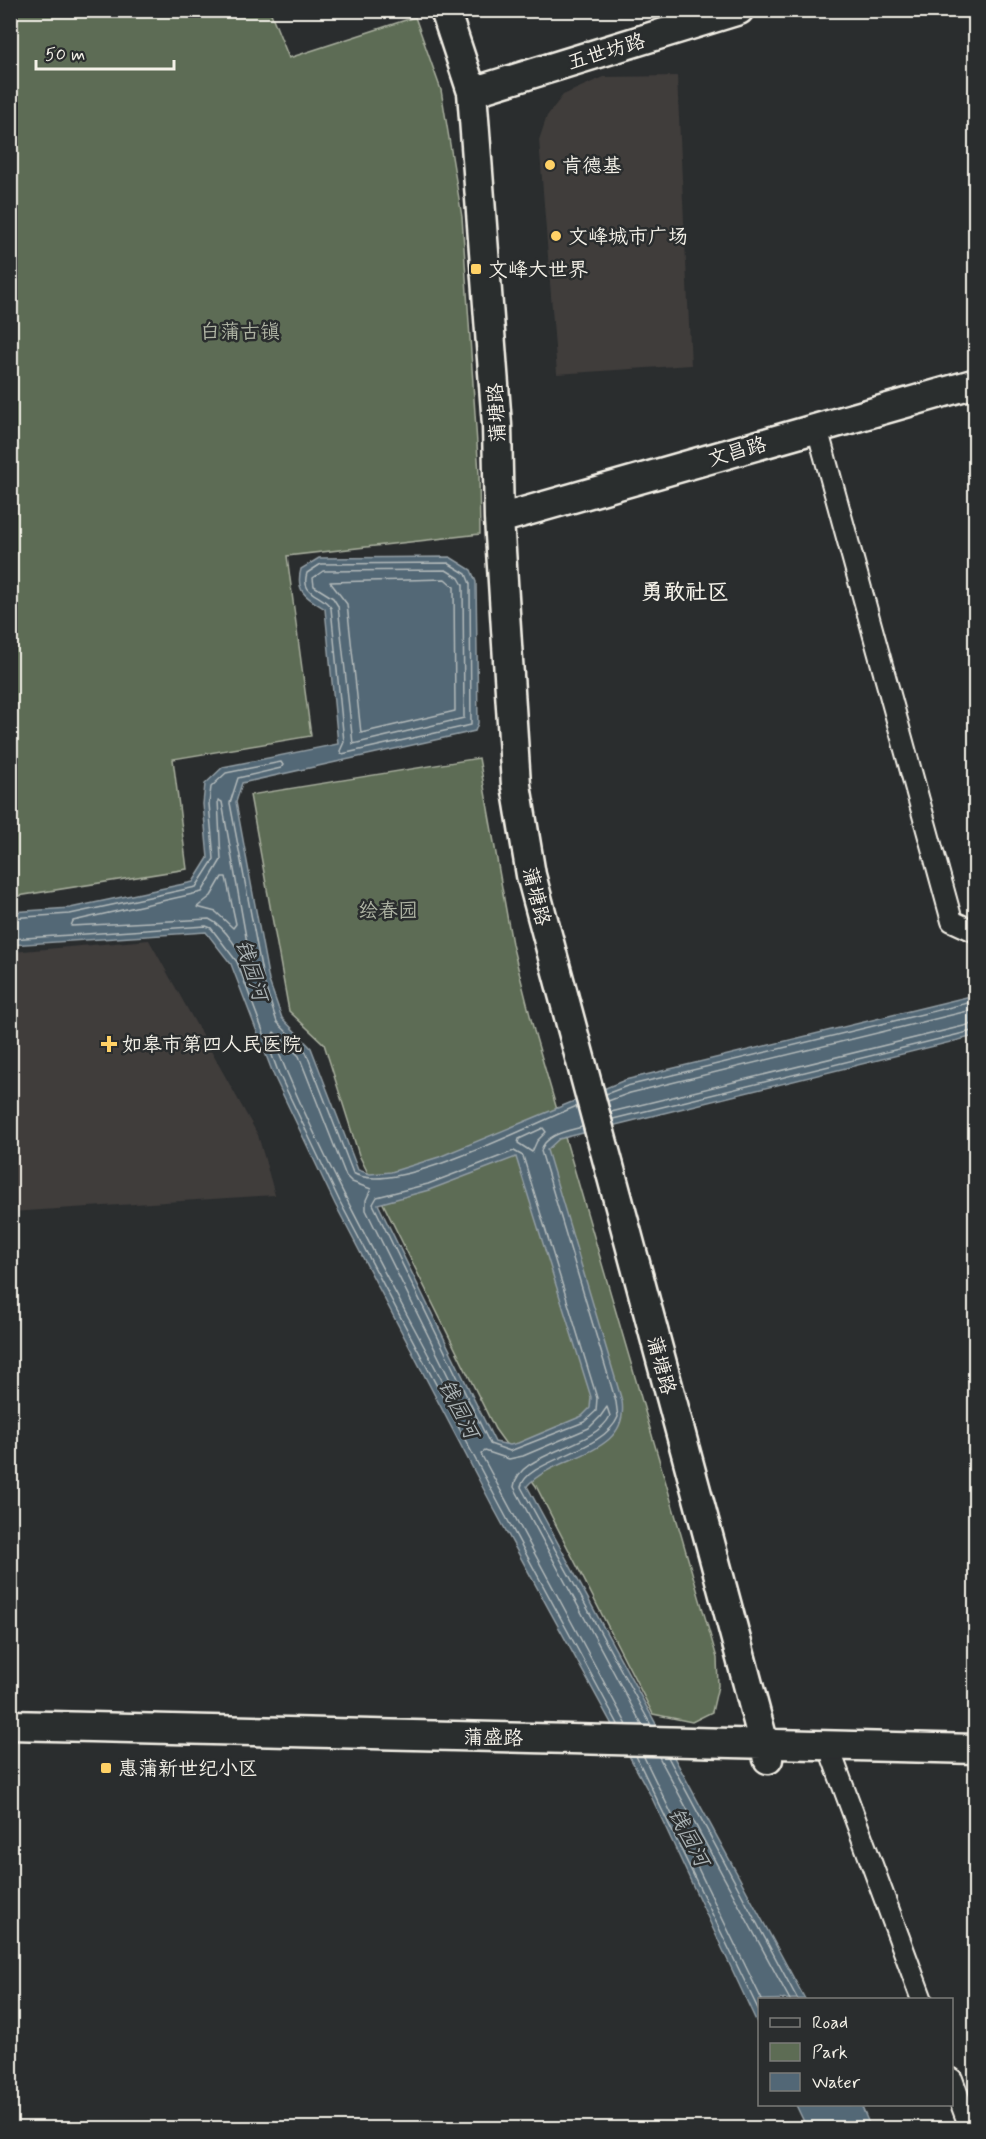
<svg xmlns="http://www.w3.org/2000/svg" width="986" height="2139" font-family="Mynerve,'LXGW WenKai TC',sans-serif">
<rect width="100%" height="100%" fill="#2a2d2e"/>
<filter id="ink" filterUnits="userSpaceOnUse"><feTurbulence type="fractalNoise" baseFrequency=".0167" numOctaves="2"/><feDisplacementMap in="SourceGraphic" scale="12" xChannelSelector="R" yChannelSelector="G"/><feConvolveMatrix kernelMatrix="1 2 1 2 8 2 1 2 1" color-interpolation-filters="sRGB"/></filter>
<g filter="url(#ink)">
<!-- built -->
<path fill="#3f3c3b" d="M 677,76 L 691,365 L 557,374 L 539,140 L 547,116 L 563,95 L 603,77 Z
M 149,940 L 258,1135 L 275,1195 L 11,1212 L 11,952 Z"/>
<!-- green -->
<path fill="#5d6c54" stroke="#a8ae9e" stroke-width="1.5" d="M 11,10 L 270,11 L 289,58 L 415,17 L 441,90 L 462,217 L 479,474 L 480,534 L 287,556 L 311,736 L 173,759 L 187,869 L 11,897 Z
M 479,758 L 512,944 L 534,1031 L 717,1658 L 718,1686 L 712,1712 L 692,1722 L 653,1714 L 536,1486 L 495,1429 L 359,1155 L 324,1044 L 289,1011 L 250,795 Z"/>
<!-- water -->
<path fill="#526776" stroke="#939ea4" stroke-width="1.5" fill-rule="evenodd" d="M 450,557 L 471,570 L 476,582 L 478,723 L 475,731 L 242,783 L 236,802 L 269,981 L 282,1018 L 311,1048 L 358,1170 L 370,1174 L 391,1172 L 439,1157 L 625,1080 L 975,995 L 975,1036 L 559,1139 L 547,1150 L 622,1401 C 630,1457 556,1453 527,1486 L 805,1999 L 760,2000 L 759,2027 L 651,1796 L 493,1507 L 335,1204 L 274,1076 L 231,964 L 206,932 L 11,945 L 11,912 L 70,908 L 193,882 L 208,858 L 203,804 L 205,784 L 223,767 L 338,744 L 325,609 C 306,597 295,592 301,569 L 319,558 ZM 516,1157 L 591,1397 L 590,1408 L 582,1416 L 518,1443 L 510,1445 L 495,1442 L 378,1204 L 429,1190 Z
M 796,2105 L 861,2105 L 871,2128 L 807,2128 Z"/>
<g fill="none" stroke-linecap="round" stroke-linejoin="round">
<!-- shore -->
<path stroke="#b3baba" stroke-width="1.5" d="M 448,563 L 466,574 L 470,584 L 471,725 L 342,754 L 340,751 L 344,742 L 331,608 C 322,593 300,596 307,573 L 321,564 Z
M 446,570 L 459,578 L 463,585 L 464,718 L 353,744 L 338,606 L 333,598 L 314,586 L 313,578 L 323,571 Z
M 445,579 L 454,587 L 455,711 L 361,733 L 347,604 L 330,582 Z
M 218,800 L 222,802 L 252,971 L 248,970 C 241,953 226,927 209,919 L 71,926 L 73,921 L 202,892 L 221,860 Z
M 226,877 L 236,924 L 233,928 L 216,912 L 197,907 L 211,896 L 222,877 Z
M 10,918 L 70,914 L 196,887 L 214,859 L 209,804 L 211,787 L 226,773 L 281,762 L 283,765 L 281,768 L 238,778 L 230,803 L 264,983 L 277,1022 L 306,1052 L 353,1173 C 392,1198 534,1123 577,1106
M 10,939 L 206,926 L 211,928 L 237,962 L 279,1074 L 340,1202 L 499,1504 L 618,1724
M 274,1032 L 299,1056 L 346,1176 L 352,1182 L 371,1189 L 366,1200 L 366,1210 L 463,1406 L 461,1410 L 457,1409 C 393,1286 323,1165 272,1036 Z
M 606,1094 L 627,1086 L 976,1001
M 608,1101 L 630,1093 L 976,1009
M 611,1112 L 976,1023
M 613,1119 L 976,1030
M 582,1127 C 568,1131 545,1134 541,1151 L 616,1402 L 618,1417 C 604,1452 526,1460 521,1487 L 651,1725
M 543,1128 L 546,1132 L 537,1141 L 532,1152 L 518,1143 L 519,1139 Z
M 514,1151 L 523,1156 L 597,1398 L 596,1411 L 584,1422 L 510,1451 L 490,1444 L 373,1204 L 377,1197 L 428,1184 Z
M 627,1725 L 481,1454 L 485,1451 L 509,1459 L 523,1456 L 589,1428 L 600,1417 L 607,1407 L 610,1416 C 595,1448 517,1452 514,1487 L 642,1725
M 636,1756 L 760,2013
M 644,1757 L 762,2000
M 659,1757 L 790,2000
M 668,1757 L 798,2000"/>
<!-- street casing -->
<g stroke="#f4f1e8" stroke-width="24">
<path id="street" d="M 817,428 L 952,921 L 976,932
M 833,1759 L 922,2000
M 952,2079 L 970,2128"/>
</g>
<!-- secondary casing -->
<g stroke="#f4f1e8" stroke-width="33">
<path id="secondary" d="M 445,10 L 472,92 L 497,425 L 499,519 L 516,785 L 531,875 L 768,1759
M 472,92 L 739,10
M 499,519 L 976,383
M 10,1725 L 976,1749"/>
</g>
<!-- street -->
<use href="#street" stroke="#2a2d2e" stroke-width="20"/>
<!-- secondary -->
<use href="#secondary" stroke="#2a2d2e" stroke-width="28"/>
</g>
</g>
<!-- markers -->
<g fill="#ffd166" stroke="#2a2d2e" stroke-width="2">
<circle cx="550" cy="165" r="6"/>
<circle cx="556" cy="236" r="6"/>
<rect x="470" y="263" width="12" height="12" rx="3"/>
<path d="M106 1035h6v6h6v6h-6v6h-6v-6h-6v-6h6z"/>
<rect x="100" y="1762" width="12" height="12" rx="3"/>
</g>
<g text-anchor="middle" stroke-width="5" stroke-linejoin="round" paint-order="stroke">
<!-- street labels -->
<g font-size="20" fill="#f4f1e8" stroke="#2a2d2e">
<text transform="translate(606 51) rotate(-17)" y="7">五世坊路</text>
<text transform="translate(496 413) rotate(-93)" y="7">蒲塘路</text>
<text transform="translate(737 451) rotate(-16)" y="7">文昌路</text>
<text transform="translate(537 896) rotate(76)" y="7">蒲塘路</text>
<text transform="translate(662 1365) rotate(75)" y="7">蒲塘路</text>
<text transform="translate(493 1737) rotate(1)" y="7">蒲盛路</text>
</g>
<!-- poi labels -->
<g font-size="20" fill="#f4f1e8" stroke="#2a2d2e" text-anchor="start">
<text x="562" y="172">肯德基</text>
<text x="568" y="243">文峰城市广场</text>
<text x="488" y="276">文峰大世界</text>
<text x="122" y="1051">如皋市第四人民医院</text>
<text x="118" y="1775">惠蒲新世纪小区</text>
</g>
<!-- park labels -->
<g font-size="20" fill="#b0b5a5" stroke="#2a2d2e">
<text x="240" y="338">白蒲古镇</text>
<text x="388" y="917">绘春园</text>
</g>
<!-- water labels -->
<g font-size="21" font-style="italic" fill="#abb3b5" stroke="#2a2d2e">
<text transform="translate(252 970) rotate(73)" y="7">钱园河</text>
<text transform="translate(459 1409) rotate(63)" y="7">钱园河</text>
<text transform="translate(689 1837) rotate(62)" y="7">钱园河</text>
</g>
<!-- quarter labels -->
<g font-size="22" font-weight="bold" fill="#f4f1e8" stroke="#2a2d2e">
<text x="685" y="599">勇敢社区</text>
</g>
</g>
<!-- margin -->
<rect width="986" height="2139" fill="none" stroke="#2a2d2e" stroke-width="36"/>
<rect x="18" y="18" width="950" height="2103" fill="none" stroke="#f4f1e8" stroke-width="2" filter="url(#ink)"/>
<!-- legend -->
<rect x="758" y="1998" width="195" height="108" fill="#2a2d2e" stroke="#7b7b78" stroke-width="1.5"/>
<rect x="770" y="2018" width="30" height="9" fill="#2a2d2e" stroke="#7b7b78" stroke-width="1.5"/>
<text x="812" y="2028" font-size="18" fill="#f4f1e8">Road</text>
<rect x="770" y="2043" width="30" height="18" fill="#5d6c54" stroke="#7b7b78" stroke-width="1.5"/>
<text x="812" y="2058" font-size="18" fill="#f4f1e8">Park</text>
<rect x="770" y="2073" width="30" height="18" fill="#526776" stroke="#7b7b78" stroke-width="1.5"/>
<text x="812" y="2088" font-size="18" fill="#f4f1e8">Water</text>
<!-- scale -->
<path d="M36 60v9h138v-9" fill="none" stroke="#f4f1e8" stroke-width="3"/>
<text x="45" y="60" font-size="18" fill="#f4f1e8" stroke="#2a2d2e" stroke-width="4.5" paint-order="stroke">50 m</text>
</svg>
